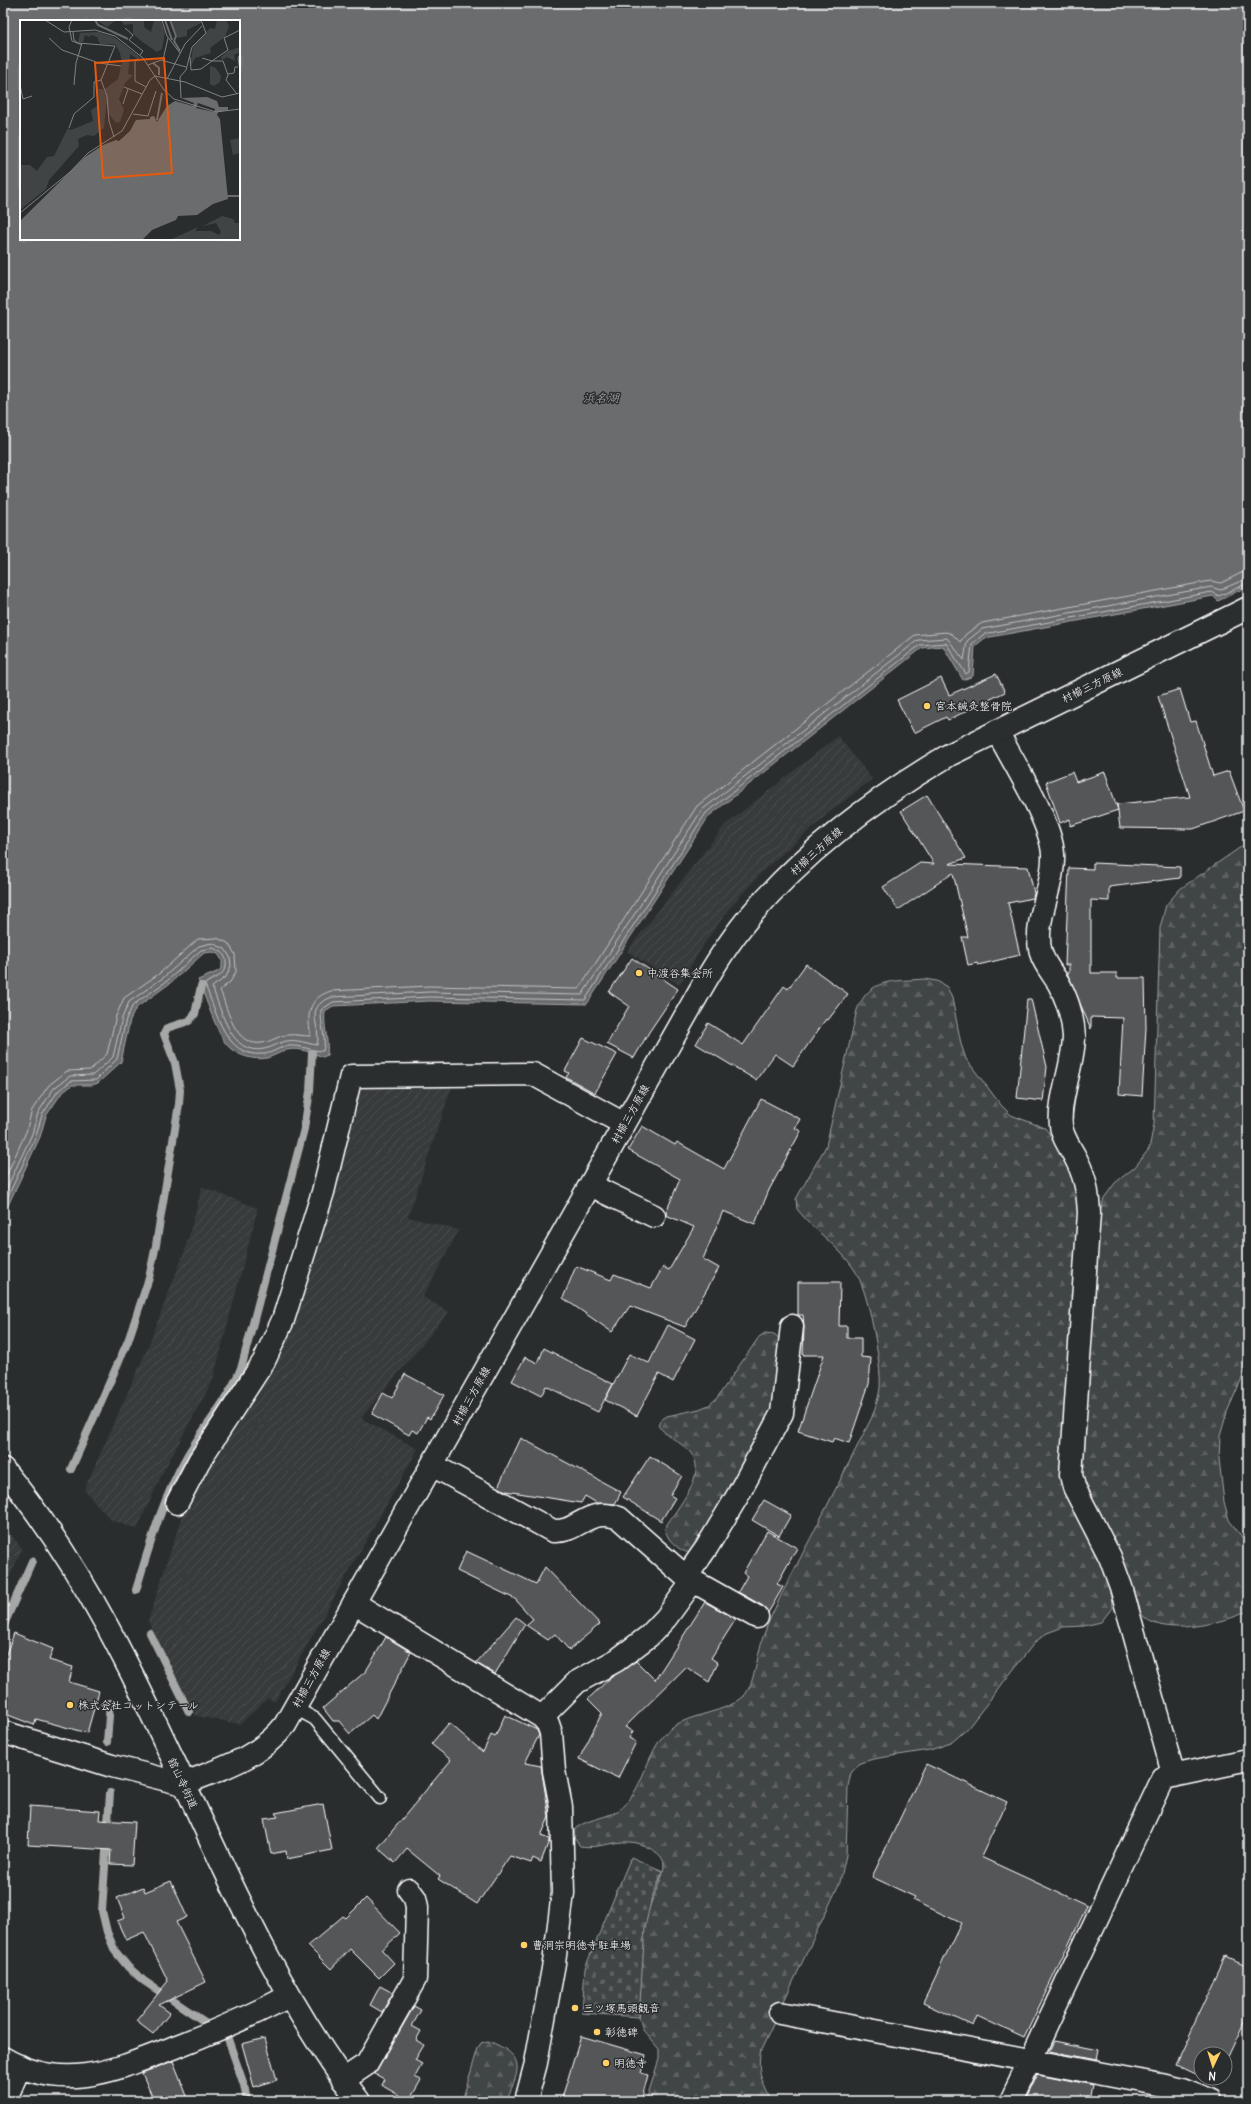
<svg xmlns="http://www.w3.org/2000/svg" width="1251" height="2104" font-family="Delius,'Klee One',sans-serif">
<defs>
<pattern id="industrial-furrows" width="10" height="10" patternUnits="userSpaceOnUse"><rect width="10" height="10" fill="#373a3b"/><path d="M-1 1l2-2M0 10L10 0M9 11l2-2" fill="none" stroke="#4b4e4f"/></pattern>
<pattern id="forest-firs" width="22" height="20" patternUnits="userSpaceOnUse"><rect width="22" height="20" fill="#414445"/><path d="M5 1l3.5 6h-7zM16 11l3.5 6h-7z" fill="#5e6061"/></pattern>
<pattern id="cemetery-stones" width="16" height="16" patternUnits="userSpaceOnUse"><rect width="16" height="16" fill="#414445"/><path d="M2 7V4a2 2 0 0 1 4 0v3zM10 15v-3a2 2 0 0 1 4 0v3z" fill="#5e6061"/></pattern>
</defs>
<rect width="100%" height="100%" fill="#2a2d2e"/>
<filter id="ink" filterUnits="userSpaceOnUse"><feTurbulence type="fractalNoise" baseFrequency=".025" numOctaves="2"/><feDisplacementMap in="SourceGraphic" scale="8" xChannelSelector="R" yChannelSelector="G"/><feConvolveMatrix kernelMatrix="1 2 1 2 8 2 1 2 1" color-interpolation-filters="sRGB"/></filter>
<g filter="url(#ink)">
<!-- industrial -->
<path fill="url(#industrial-furrows)" d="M 838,736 L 872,779 L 830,812 L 765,869 L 735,902 L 708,938 L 679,985 L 627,951 L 725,825 Z
M 453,1083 L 408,1217 L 459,1230 L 423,1297 L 449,1312 L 361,1418 L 418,1449 L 275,1702 L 268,1698 L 240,1724 L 196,1716 L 148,1621 L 185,1506 L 194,1485 L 260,1384 L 356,1092 L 366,1084 Z
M 202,1187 L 258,1208 L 213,1380 L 164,1470 L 137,1529 L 111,1520 L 84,1490 L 147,1349 L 185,1250 Z
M 3,1523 L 22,1549 L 3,1592 Z"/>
<!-- forest -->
<path fill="url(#forest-firs)" stroke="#a0a2a2" d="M 1248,842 L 1248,1364 L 1227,1412 L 1220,1436 L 1219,1459 L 1224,1502 L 1229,1520 L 1248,1545 L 1248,1611 C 1225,1623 1165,1637 1144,1617 C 1140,1613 1137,1605 1135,1600 L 1084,1484 L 1082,1473 L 1099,1216 L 1104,1198 L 1115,1183 L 1135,1167 L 1149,1149 L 1154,1124 L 1160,928 L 1166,905 L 1180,889 Z
M 924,979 L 937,981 L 947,987 L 952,998 L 961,1044 L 966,1059 L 1001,1105 L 1011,1115 L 1045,1128 L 1052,1137 L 1068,1166 L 1075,1181 L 1079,1213 L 1061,1461 L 1111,1590 L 1112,1608 L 1101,1622 L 1084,1626 L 1063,1627 L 1047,1633 L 1035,1642 L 967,1729 L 951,1743 L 930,1750 L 873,1759 L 860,1763 L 851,1773 L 848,1786 L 846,1855 L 840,1882 L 761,2050 C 756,2072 763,2082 771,2101 L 646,2101 L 659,2059 L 659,2049 L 643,2030 L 639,2017 C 641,1983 640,1947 647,1914 C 651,1899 664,1878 664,1865 C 664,1855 653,1850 645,1846 C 620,1835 604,1850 580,1846 L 574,1838 L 575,1829 C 589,1817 611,1819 624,1806 C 645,1785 648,1746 671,1728 C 691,1713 726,1713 743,1697 C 754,1687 758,1652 763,1637 C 774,1606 791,1577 806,1547 C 828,1504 850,1461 872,1417 C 875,1408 879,1397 880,1388 C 882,1364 868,1288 854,1269 C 839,1246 814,1231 797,1209 L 796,1199 L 826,1146 L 857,1010 C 870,977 893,982 924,979 Z
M 765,1333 L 774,1334 L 780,1339 L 775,1410 L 692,1553 C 681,1553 666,1540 665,1528 C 676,1508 710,1473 690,1452 C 681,1442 668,1437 659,1427 L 661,1420 L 667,1416 L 699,1409 L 709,1405 L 717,1398 L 759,1337 Z
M 488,2041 C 527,2056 520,2069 506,2101 L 462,2101 L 478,2048 L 481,2043 Z"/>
<!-- cemetery -->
<path fill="url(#cemetery-stones)" stroke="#a0a2a2" d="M 631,1857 L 663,1871 L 652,1897 L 645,1927 L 639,2017 L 582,2013 L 585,1968 Z"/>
<!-- water -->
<path fill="#6a6c6d" stroke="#a6a7a7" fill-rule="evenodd" d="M 3,3 L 1248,3 L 1248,586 L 1218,601 L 1213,596 L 985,638 L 975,646 L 973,676 L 963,680 L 943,646 L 922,648 L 709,816 L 587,1004 L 429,1001 L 333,1006 L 325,1011 C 323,1026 329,1040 327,1055 L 323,1057 C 312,1053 299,1047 287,1050 C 280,1052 274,1056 267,1058 C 254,1061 235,1055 227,1045 C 217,1034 205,995 198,980 L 219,971 L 222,967 L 222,960 L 218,954 L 212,952 L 204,953 L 169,984 L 136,1008 L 130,1020 L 121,1062 L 98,1083 L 92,1085 L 72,1085 L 61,1094 L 46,1116 L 40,1137 L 3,1216 ZM 21,21 L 239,21 L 239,239 L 21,239 Z"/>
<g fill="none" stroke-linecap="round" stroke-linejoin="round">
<!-- shore -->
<path stroke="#c3c4c5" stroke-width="1" d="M 3,1183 L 26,1132 L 32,1110 L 49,1085 L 67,1071 L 90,1070 L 107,1054 L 116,1016 L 124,998 L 160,973 L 198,939 L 217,938 L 228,943 L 235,954 L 236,972 L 230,982 L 220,990 C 228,1009 234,1047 262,1043 C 271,1042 279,1035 288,1035 C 295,1034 303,1036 310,1036 C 311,1032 309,1028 309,1023 C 308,1006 315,996 331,991 L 429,986 L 579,989 L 697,806 L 915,635 L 946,632 L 952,634 L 960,642 L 966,634 L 982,623 L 1210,581 L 1221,583 L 1241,573 L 1248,572
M 3,1196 L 32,1134 L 38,1113 L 54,1088 L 70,1076 L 93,1075 L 113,1057 L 122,1018 L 129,1002 L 164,977 L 199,946 L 212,943 L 225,949 L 230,957 L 231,966 L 226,977 L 212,987 C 222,1010 230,1056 264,1049 C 272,1048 279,1042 287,1041 C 297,1039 308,1044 317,1045 C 322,1025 302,1008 332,997 L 429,992 L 582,995 L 702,810 L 918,640 L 947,638 L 964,660 L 967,641 L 982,629 L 1211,587 L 1220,590 L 1248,578
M 3,1207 L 36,1136 L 42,1115 L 58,1091 L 71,1081 L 96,1080 L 117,1059 L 126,1019 L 133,1005 L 167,981 L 201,950 L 213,948 L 222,952 L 226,959 L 226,967 L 221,975 L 206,983 L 205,985 C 217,1012 225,1058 263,1054 C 272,1054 280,1046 289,1046 C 301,1045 312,1051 323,1051 C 327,1040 320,1023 321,1010 L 333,1002 L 429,997 L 585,1000 L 706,813 L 920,645 L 946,643 L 966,674 L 969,672 L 972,644 L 984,634 L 1212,592 L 1219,596 L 1248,583"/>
<!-- stream -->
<path stroke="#a6a7a7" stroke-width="8" d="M 71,1469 L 128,1341 L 149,1278 L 156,1245 L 179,1104 L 180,1090 L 175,1063 L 164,1034 L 167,1028 L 189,1021 L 195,1014 L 201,986
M 136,1590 C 150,1544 163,1498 187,1456 C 205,1425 230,1399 242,1365 L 304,1129 L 310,1091 L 312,1053
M 3,1627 L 32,1561
M 150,1633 L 189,1712
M 107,1742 L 110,1703
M 110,1793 L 102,1911 L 107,1932 L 115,1951 L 128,1967 L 144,1981 L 205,2022
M 228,2039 L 244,2085 L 247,2101"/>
</g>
<!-- building -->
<path fill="#555758" stroke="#fff" d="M 996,674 L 1005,692 L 948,720 L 946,717 L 914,733 L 897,700 L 941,678 L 949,695 Z
M 1180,689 L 1190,722 L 1196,721 L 1213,776 L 1229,771 L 1244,811 L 1193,829 L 1120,828 L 1117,804 L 1190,797 L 1158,696 Z
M 1072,772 L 1076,782 L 1105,772 L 1118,810 L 1070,826 L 1070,819 L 1060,823 L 1046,782 Z
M 927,795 L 966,858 L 949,864 L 1028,867 L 1034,893 L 1033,898 L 1008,903 L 1020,955 L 978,965 L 977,963 L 968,965 L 962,937 L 968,937 L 953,873 L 898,910 L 883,887 L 920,863 L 934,864 L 901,811 Z
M 1093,863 L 1180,867 L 1180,878 L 1109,887 L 1109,901 L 1091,900 L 1091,973 L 1117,973 L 1117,978 L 1145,978 L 1146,1028 L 1142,1096 L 1119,1094 L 1123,1018 L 1091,1017 L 1091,1029 L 1067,973 L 1069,973 L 1069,965 L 1065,965 L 1069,868 L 1093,869 Z
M 632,958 L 678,989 L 649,1032 L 634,1058 L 607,1044 L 629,1006 L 609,992 Z
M 806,964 L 848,994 L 828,1020 L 826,1019 L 793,1066 L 775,1054 L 756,1080 L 696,1044 L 708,1023 L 743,1045 L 784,986 L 788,989 Z
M 1027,999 L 1031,999 L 1047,1067 L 1043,1101 L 1017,1098 Z
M 583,1038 L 617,1054 L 595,1093 L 566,1077 L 569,1073 L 565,1071 Z
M 761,1099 L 800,1119 L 795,1128 L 801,1131 L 769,1190 L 755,1224 L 723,1211 L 703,1259 L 719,1268 L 685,1327 L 630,1306 L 612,1332 L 563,1298 L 576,1266 L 611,1280 L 614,1274 L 651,1288 L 663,1267 L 669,1270 L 694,1227 L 666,1215 L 666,1212 L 680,1179 L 628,1150 L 642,1126 L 675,1145 L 677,1142 L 724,1169 Z
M 798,1282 L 840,1282 L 839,1326 L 847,1326 L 847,1338 L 861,1338 L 861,1357 L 871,1358 L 869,1384 L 849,1443 L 834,1438 L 832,1442 L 798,1431 L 824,1355 L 803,1355 L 804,1327 L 803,1315 L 798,1315 Z
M 668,1325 L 695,1339 L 673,1382 L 659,1374 L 637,1416 L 605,1400 L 629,1354 L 649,1363 Z
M 544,1348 L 613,1384 L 598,1412 L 546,1386 L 541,1396 L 512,1381 L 525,1357 L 538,1363 Z
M 405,1374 L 444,1395 L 430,1419 L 427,1417 L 418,1433 L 412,1430 L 409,1435 L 372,1414 L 383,1393 L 392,1398 Z
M 521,1438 L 621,1492 L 615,1504 L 597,1503 L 585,1496 L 581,1503 L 506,1491 L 498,1487 Z
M 650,1456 L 682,1476 L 670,1495 L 675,1498 L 661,1521 L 623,1497 Z
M 764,1500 L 791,1515 L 779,1536 L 752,1520 Z
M 767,1531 L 797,1548 L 777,1584 L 783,1587 L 768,1613 L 763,1606 L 738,1592 L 747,1576 L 743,1573 Z
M 466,1551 L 536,1584 L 545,1567 L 600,1624 L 569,1650 L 555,1634 L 548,1640 L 526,1625 L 533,1619 L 515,1599 L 457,1571 Z
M 705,1602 L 736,1619 L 711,1658 L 718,1663 L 709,1682 L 686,1667 L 625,1727 L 633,1731 L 629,1738 L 636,1742 L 618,1778 L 579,1759 L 602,1713 L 588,1699 L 609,1679 L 636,1661 L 655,1680 Z
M 516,1617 L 525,1624 L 495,1674 L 476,1663 Z
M 14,1633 L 53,1649 L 49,1660 L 73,1667 L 69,1682 L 99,1691 L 87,1733 L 36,1719 L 34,1725 L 3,1713 L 3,1662 Z
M 386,1637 L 411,1652 L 376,1719 L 372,1715 L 350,1734 L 339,1721 L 333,1721 L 323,1708 L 366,1671 Z
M 505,1715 L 537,1730 L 539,1735 L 525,1763 L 541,1766 L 549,1817 L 541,1836 L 549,1839 L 549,1841 L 541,1862 L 533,1858 L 531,1863 L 510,1856 L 477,1904 L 438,1879 L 440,1876 L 407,1849 L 395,1863 L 378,1848 L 451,1760 L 431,1744 L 449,1723 L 483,1752 L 491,1735 L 495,1737 Z
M 926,1764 L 1007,1802 L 981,1857 L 1087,1906 L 1024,2038 L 977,2016 L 973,2026 L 923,2003 L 961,1923 L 913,1900 L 915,1897 L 872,1877 Z
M 323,1804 L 332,1850 L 287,1859 L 286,1851 L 271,1854 L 264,1819 L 278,1817 L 275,1813 Z
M 30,1806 L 100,1811 L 99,1820 L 135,1822 L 132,1865 L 110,1864 L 111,1850 L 28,1845 Z
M 171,1881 L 187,1917 L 176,1922 L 206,1982 L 159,2005 L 170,2013 L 153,2034 L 136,2021 L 168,1981 L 144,1932 L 126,1940 L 117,1921 L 125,1918 L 117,1898 L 143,1887 L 145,1892 Z
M 366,1898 L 400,1933 L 382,1950 L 394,1963 L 379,1978 L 350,1949 L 331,1969 L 308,1946 L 343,1916 L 346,1918 Z
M 1226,1957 L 1248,1967 L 1248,2014 L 1225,2063 L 1225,2054 L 1201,2054 L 1201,2076 L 1176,2064 Z
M 380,1986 L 393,1993 L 382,2012 L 370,2005 Z
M 414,2006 L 421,2010 L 412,2026 L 421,2031 L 416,2040 L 424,2045 L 415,2060 L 422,2064 L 415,2077 L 421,2080 L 409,2101 L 381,2085 L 384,2079 L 375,2074 Z
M 581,2036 L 646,2055 L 641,2073 L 648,2075 L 641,2101 L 561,2101 Z
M 265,2038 L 277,2080 L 254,2087 L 242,2044 Z
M 1054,2041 L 1099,2050 L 1097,2060 L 1049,2051 Z
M 173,2061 L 189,2101 L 154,2101 L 142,2073 Z
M 1038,2074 L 1093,2085 L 1090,2101 L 1025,2101 Z"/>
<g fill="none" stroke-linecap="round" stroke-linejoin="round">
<!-- lane casing -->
<g stroke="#fff" stroke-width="15">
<path id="lane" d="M 295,1708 L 315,1719 L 380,1798"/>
</g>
<!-- street casing -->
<g stroke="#fff" stroke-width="25">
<path id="street" d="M 997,731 C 1013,762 1051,821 1053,854 C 1055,886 1032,922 1041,953 C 1044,964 1053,974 1059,984 C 1067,999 1073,1019 1074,1036 C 1074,1064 1058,1100 1061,1125 C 1062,1138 1072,1150 1077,1161 C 1086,1178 1088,1195 1089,1213 L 1071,1475 L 1074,1487 L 1110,1557 L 1121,1587 L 1174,1776
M 591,1184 L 604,1192 L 654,1216
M 432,1465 L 553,1531 C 579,1533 587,1506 619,1518 L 686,1577 L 757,1617
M 177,1503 L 199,1461 L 264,1361 L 283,1320 L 323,1192 L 351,1076 L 533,1074 L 624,1124
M 686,1577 L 707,1547 L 738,1495 L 782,1413 L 792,1326
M 354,1603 L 542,1717 L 548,1724 L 551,1733 L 554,1771 L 561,1807 L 563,1893 L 554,1963 L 536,2063 L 527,2097
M 542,1717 L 577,1682 L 617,1660 L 649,1636 L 666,1618 L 693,1581
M 3,1732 L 112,1766 L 183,1784
M 780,2013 L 1161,2085 L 1182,2090 L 1210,2101
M 3,2058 C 66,2095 120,2068 180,2045 C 218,2030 253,2015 289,1996
M 343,2080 L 367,2064 L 415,1979 L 417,1907 L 415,1898 L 409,1890
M 5,2101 L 20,2066
M 1011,2101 L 1163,1778 L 1248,1760"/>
</g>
<!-- secondary casing -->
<g stroke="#fff" stroke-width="25">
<path id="secondary" d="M 183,1784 C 222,1768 258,1759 285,1725 L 703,985 C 717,961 732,937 751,915 C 806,850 876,798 949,755 L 1248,608"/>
</g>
<!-- primary casing -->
<g stroke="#fff" stroke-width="25">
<path id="primary" d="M 3,1469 C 159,1657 211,1907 359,2101"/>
</g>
<!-- lane -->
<use href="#lane" stroke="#2a2d2e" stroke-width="12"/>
<!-- street -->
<use href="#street" stroke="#2a2d2e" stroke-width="22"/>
<!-- secondary -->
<use href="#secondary" stroke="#2a2d2e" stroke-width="22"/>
<!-- primary -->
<use href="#primary" stroke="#2a2d2e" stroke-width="22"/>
</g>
</g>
<!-- markers -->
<g fill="#ffd166" stroke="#2a2d2e" stroke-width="1.5">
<circle cx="927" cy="706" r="4"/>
<circle cx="639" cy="973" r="4"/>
<circle cx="70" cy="1705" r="4"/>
<circle cx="524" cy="1945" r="4"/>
<circle cx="575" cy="2008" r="4"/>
<circle cx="597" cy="2032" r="4"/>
<circle cx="606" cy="2063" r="4"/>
</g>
<g text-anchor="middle" stroke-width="3" stroke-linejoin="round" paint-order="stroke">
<!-- street labels -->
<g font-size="11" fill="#fff" stroke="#2a2d2e">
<text transform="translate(1092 685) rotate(-26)" y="4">村櫛三方原線</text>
<text transform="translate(816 851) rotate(-42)" y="4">村櫛三方原線</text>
<text transform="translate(630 1114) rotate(-61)" y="4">村櫛三方原線</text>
<text transform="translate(471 1396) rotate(-61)" y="4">村櫛三方原線</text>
<text transform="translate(311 1678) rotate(-61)" y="4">村櫛三方原線</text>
<text transform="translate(183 1783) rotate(65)" y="4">舘山寺街道</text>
</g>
<!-- poi labels -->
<g font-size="11" fill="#fff" stroke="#2a2d2e" text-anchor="start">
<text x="935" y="710">宮本鍼灸整骨院</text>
<text x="647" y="977">中渡谷集会所</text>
<text x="78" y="1709">株式会社コットンテール</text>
<text x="532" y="1949">曹洞宗明徳寺駐車場</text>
<text x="583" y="2012">三ツ塚馬頭観音</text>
<text x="605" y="2036">彰徳碑</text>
<text x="614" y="2067">明徳寺</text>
</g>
<!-- water labels -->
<g font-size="12" font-style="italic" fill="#b4b6b6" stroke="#2a2d2e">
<text x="601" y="402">浜名湖</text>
</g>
</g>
<!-- overview -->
<g transform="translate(20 20)">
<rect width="220" height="220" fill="#2a2d2e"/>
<path d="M 220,118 L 220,133 L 213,135 L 210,120 Z" fill="#414445"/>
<path d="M 76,0 L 96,0 L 87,7 ZM 101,0 L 124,0 L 124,7 L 131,12 L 134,0 L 141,0 L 145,12 L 142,29 L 137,32 L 120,20 L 113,14 L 113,4 L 104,5 ZM 150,0 L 181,0 L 181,3 L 167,10 L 167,16 L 158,18 ZM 197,0 L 206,0 L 209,6 L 205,17 L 190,28 L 191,33 L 175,38 L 170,48 L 173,27 L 190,8 L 195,9 ZM 78,12 L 94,17 L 120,37 L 117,43 L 116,38 L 110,34 L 108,54 L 113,55 L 105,63 L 99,79 L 104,90 L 100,102 L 96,103 L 88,93 L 85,69 L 98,59 L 102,43 L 100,33 L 95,24 L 80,24 L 77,17 L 72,15 L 69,17 L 65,15 L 63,22 L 58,22 L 60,13 ZM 220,27 L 220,32 L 214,35 L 215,41 L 207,37 L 202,40 L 201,37 L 208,31 ZM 190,46 L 196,48 L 201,56 L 200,62 L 194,66 L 190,64 ZM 78,69 L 83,69 L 87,77 L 84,108 L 74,116 L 67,115 L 58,119 L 59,126 L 29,160 L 26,169 L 0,190 L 0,145 L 10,145 L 17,151 L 27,137 L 34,136 L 48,108 L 51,110 L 73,101 L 71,90 L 77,86 L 79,79 ZM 202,196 L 213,199 L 215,203 L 220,203 L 220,220 L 150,220 L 178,207 L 175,211 L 191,211 L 199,215 L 201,212 L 196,203 L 183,206 Z" fill="#414445"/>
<path d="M 187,77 L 197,81 L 199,87 L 208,87 L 208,90 L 198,92 L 197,95 L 200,99 L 208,179 L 193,184 L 177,195 L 158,196 L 156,200 L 132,210 L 122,220 L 0,220 L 0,201 L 65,137 L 83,125 L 96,120 L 99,121 L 110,111 L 116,100 L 130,99 L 130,97 L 134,96 L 137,102 L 147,86 L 155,81 L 173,86 L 174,83 L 161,78 ZM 178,83 L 195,89 L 194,92 L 176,88 Z" fill="#6a6c6d" fill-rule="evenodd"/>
<path fill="none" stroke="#6a6c6d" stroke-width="2" d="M 75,0 L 78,5 L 108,19M 145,0 L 152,20M 150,0 L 156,16 L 154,21 L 160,31M 133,43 L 139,48 L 139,55M 137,100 L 142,73M 205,176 L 220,176"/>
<path fill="none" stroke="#7f8182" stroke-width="1" d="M 25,0 L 44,12 L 75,10 L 95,16 L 123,38 L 144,70 L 154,79 L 196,92 L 220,89M 52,0 L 49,7 L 52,21 L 62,25M 142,0 L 147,16 L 160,33M 105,8 L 113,15 L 109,20 L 123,31 L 120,35M 29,18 L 42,30 L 79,43 L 101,46M 220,34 L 218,38 L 220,51M 170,37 L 171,50 L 181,49 L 192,41 L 203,41 L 208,55 L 206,60 L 217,74M 182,38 L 192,41 L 208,30 L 204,18 L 220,10M 115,40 L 115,61 L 126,67M 143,40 L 148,18M 128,45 L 141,40 L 166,47M 208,54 L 214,53 L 215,47 L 218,47M 135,56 L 165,62 L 202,77 L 220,73M 147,59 L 165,24 L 182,6M 81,60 L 87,76 L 89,101 L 94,117M 0,65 L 3,79 L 12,76M 54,65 L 56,43 L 62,23M 104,67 L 122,74M 161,78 L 160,57 L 166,50 L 172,27 L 186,13 L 181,0M 103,84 L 108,69M 113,94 L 128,96 L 136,71M 49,108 L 54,94 L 74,77 L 74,62 L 81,60 L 95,26 L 58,23 L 54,20 L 53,12M 0,193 L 50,152 L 68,133 L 102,111 L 130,60 L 135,56"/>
<path fill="#e8590c" fill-opacity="0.15" stroke="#e8590c" stroke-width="2" d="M 144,38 L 152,153 L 83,158 L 75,43 Z"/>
<rect width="220" height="220" fill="none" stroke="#fff" stroke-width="2"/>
</g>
<!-- margin -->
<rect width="1251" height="2104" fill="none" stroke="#2a2d2e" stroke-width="16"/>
<rect x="8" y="8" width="1235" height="2088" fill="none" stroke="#fff" stroke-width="1.5" filter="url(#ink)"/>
<!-- north arrow -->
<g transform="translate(1213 2066) rotate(184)"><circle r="19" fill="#2a2d2e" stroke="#7f8182"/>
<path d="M0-3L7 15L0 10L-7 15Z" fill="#ffd166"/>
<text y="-6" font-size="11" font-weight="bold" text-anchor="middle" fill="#ffffff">N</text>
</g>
</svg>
